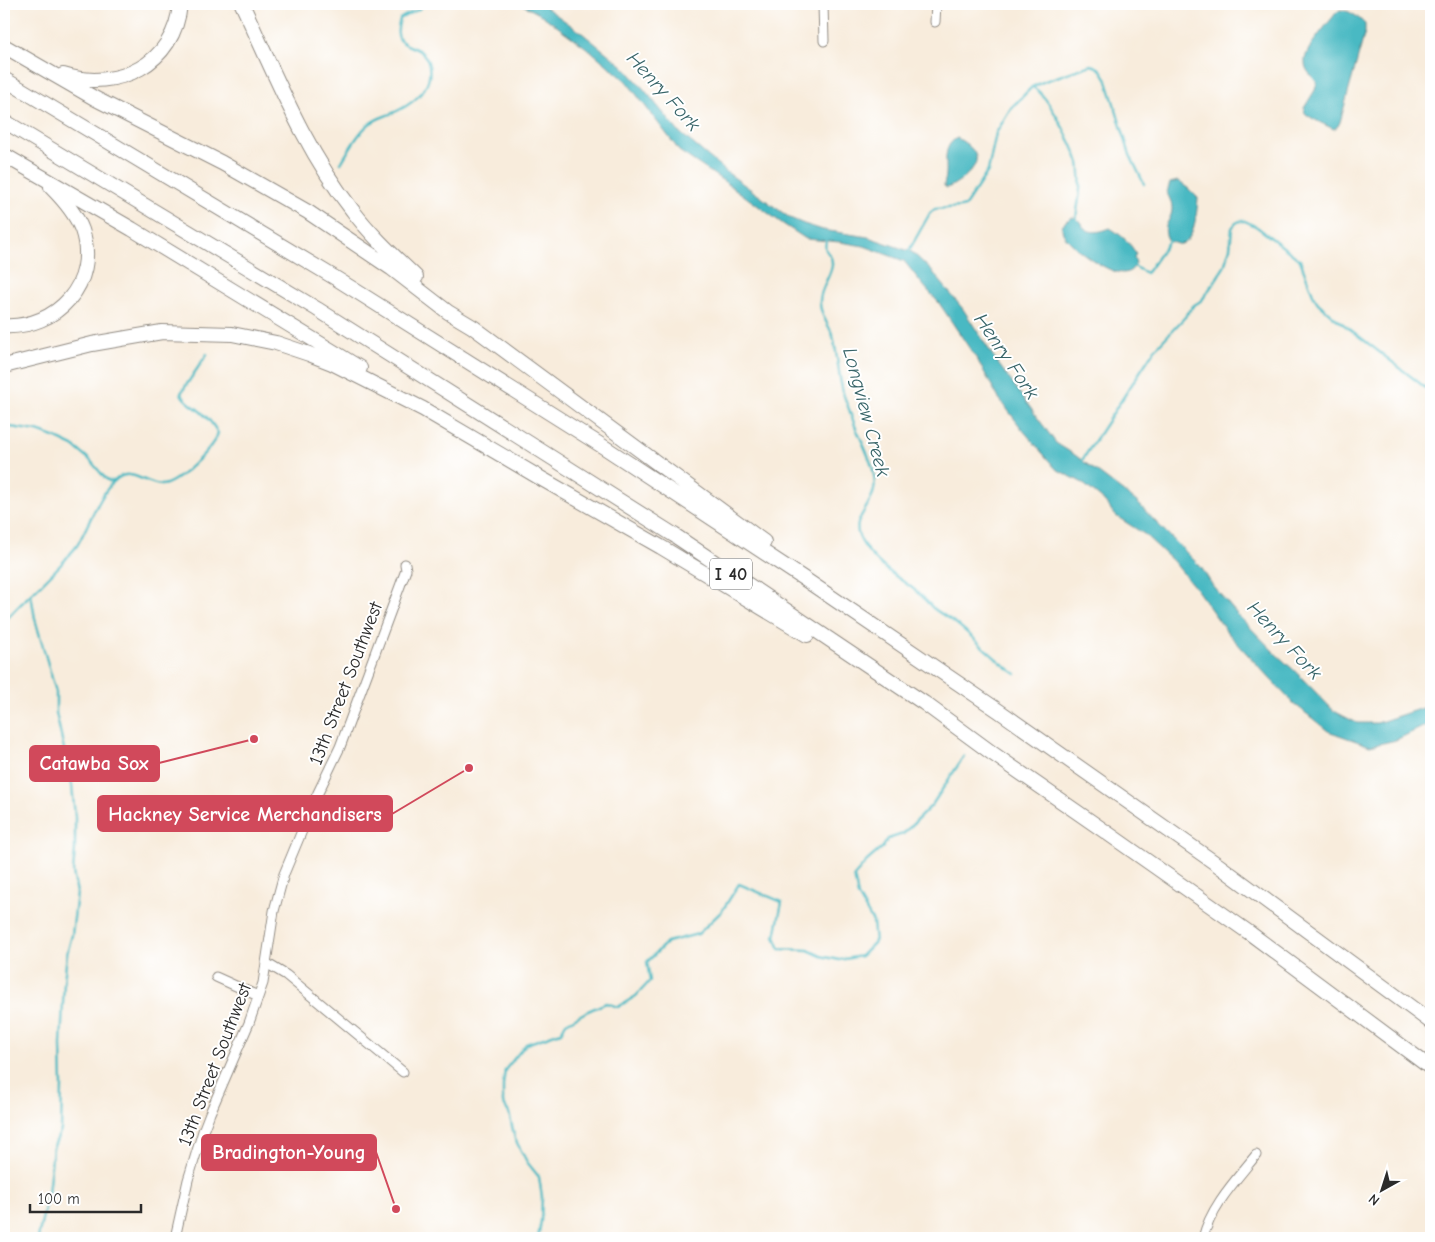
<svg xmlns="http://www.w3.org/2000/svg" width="1435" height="1242" font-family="'Comic Neue',sans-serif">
<rect width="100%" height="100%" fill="#fff"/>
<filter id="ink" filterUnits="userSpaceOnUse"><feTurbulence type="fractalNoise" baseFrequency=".02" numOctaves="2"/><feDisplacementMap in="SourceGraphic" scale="10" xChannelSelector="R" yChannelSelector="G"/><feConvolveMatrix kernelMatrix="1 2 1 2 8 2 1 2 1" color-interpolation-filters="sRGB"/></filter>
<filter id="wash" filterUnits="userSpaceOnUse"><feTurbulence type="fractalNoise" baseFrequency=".0096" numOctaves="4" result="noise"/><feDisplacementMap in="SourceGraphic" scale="20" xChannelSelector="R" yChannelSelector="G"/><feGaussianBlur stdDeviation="1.12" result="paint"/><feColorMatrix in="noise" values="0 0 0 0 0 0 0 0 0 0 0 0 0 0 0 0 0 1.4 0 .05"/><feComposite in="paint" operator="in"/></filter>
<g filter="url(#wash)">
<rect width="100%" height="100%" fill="#f8ecdc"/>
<!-- water -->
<path fill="#4ab9c3" stroke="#3a7277" d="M 521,4 L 541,4 L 582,33 L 623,66 L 643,88 L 678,131 L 728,173 L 790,218 L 804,224 L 823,230 L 868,237 L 912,252 L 932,271 L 963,309 L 997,362 L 1056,443 L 1075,455 L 1137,502 L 1154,520 L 1201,567 L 1213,586 L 1237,614 L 1277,655 L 1295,671 L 1334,711 L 1357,723 L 1377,723 L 1431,705 L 1431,723 L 1396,740 L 1370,746 L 1328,731 L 1292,702 L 1260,668 L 1227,632 L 1197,590 L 1173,561 L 1144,534 L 1116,516 L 1101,498 L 1081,482 L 1056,469 L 1022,429 L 998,397 L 978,361 L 939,303 L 923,285 L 904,261 L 864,246 L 840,242 L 806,239 L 783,224 L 728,184 L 679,151 L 675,145 L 626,81 L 592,52 L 543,16 Z
M 1340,10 C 1350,10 1358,17 1365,24 L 1365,32 L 1340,122 L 1338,126 L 1334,129 C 1329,127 1308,117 1305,113 C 1304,111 1305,110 1304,108 L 1315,90 L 1317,83 C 1313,77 1305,71 1305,63 C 1303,50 1328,24 1336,13 Z
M 957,138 C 963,141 972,147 975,154 C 982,167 957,184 947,188 L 944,186 C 944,182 946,179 946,174 C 947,162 942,146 957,138 Z
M 1178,181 L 1189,189 L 1198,198 C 1197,210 1195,241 1181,244 C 1177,245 1172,242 1169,241 C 1159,225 1173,221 1172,207 C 1172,201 1168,197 1167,192 L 1170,183 Z
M 1073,217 C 1078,219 1079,220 1082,225 C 1089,235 1100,232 1110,228 C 1120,234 1131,243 1136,254 L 1134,257 L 1136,263 C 1134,266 1132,271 1128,272 C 1114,279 1069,246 1063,233 C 1062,231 1062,227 1062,225 L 1066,221 Z"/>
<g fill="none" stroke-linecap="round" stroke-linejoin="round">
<!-- stream -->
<path stroke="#4ab9c3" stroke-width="2.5" d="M 1034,88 C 1048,95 1074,147 1079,163 C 1080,167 1080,171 1080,174 C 1082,190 1077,205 1076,220
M 341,163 C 348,152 357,134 368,125 C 377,117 388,116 399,110 C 417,101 435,84 428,62 C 420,39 389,54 400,19 C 408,13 418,12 425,4
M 827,238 C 821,256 833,250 832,265 C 830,278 820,288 820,301 C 819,313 829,325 833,336 C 838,356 838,376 844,396 C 848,406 852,418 856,428 C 862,442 869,455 873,470 C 875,479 876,488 872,496 C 865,515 849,522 863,544 C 875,563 894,575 911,587 C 919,593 926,601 933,608 C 941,614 950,619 958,625 C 978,641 995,660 1016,674
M 907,254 L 930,213 L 935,209 L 961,207 L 965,206 L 988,171 L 996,133 L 1011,108 L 1032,87 L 1045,81 L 1091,65 C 1100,67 1102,71 1106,78 L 1130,155 L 1144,184
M 1132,265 L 1146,273 L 1148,271 L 1171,238
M 4,426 L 37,431 L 54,437 L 73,446 L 89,459 L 105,478 L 109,481 L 115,481
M 1081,462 L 1155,349 L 1185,317 L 1193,306 L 1202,300 L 1213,284 L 1224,267 L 1230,248 L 1232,228 L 1236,223 L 1240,221 L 1245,221 L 1257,227 L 1300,260 L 1314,297 L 1318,303 L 1334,317 L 1431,392
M 31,594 L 35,619 L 56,692 L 56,713 L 72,785 L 75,817 L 75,849 L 73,872 L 77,893 L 72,935 L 67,954 L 64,982 L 61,1045 L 62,1086 L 61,1130 L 53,1148 L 48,1193 L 38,1238
M 4,622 C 23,600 45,582 65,560 C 69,554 76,549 79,542 C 89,524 101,490 118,478 C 132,468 147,485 161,485 C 176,485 213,448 218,433 C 214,426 209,419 202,413 C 196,407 184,402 181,393 L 207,354
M 538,1238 L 541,1221 L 542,1197 L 539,1177 L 527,1162 L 515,1139 L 509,1113 L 503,1103 L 503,1085 L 505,1070 L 526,1044 L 561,1032 L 566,1023 L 588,1011 L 606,1003 L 618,1007 L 636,996 L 650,981 L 647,962 L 667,942 L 698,934 L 722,911 L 739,884 L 782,902 L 775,937 L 780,949 L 808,950 L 821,956 L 839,960 L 861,956 L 875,942 L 873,922 L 858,896 L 854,876 L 867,861 L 883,847 L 888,839 L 903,834 L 932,805 L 964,756"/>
</g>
</g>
<g filter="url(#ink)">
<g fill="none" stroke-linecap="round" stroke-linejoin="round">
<!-- minor casing -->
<g stroke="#928c84" stroke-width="11">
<path id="minor" d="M 823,4 L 824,41
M 935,22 L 936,4
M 266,963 L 286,975 L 403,1072
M 216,977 L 258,996
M 175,1238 L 188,1180 L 203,1131 L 210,1113 L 249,1023 L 263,983 L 274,911 L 284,874 L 316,797 L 340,747 L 406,570 L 405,564
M 1203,1238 C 1211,1206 1236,1180 1256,1155"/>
</g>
<!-- highway casing -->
<g stroke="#928c84" stroke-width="16">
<path id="highway" d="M 242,4 C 275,74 304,149 353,211 C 371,235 394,256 416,277
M 4,46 L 96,99 L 222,163 L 308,212 L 391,268 L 448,312 L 473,327 L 764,542
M 63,75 C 117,92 175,64 180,4
M 4,79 L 337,279 L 607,449 L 806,580 L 999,711 L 1218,865 L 1431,1022
M 4,121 L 317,309 L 674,535 L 924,703 L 992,753 L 1103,830 L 1251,934 L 1431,1068
M 4,155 L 132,229 L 360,368
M 4,326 C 56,329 100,283 82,230 C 76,214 63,199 51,187
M 4,366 L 92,344 L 162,332 L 232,334 L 276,343 L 309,354 L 332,363 L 423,409 L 542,479 L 661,547 L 807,635"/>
</g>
<!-- minor -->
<use href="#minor" stroke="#fff" stroke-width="9"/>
<!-- highway -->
<use href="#highway" stroke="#fff" stroke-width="14"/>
</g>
</g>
<g text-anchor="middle" stroke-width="4" stroke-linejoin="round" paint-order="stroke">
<!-- shield labels -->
<rect fill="#fff" stroke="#6b6b6b" stroke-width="1" x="710" y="558.5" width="42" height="31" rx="4"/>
<g font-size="18" font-weight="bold" fill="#2b2b2b">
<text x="731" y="580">I 40</text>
</g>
<!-- street labels -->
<g font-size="19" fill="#2b2b2b" stroke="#fff">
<text transform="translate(345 683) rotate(-69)" y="7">13th Street Southwest</text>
<text transform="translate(214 1064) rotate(-69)" y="7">13th Street Southwest</text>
</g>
<!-- water labels -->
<g font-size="20" font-style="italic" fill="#376468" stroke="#fff">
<text transform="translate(664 91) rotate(48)" y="7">Henry Fork</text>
<text transform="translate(1007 356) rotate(56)" y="7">Henry Fork</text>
<text transform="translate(867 412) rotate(75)" y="7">Longview Creek</text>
<text transform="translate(1285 640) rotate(47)" y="7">Henry Fork</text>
</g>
</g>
<!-- callouts -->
<path fill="none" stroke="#d1495b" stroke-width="2" d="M254 739L159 763M469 768L392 814M396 1209L376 1152"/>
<g fill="#d1495b" stroke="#fff" stroke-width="2">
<circle cx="254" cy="739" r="5"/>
<circle cx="469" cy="768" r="5"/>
<circle cx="396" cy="1209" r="5"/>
</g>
<g fill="#d1495b" stroke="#d1495b" stroke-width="2">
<rect x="30" y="746" width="129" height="35" rx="5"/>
<rect x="98" y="796" width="294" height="35" rx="5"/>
<rect x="202" y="1135" width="174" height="35" rx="5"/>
</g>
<g font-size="20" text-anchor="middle" font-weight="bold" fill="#fff">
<text x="94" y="770">Catawba Sox</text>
<text x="245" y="821">Hackney Service Merchandisers</text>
<text x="289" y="1159">Bradington-Young</text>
</g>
<!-- margin -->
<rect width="1435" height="1242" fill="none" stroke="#fff" stroke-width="20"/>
<!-- north arrow -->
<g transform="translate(1382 1190) rotate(219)" stroke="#ffffff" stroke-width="4" paint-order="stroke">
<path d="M0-4L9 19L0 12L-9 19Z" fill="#2b2b2b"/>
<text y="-8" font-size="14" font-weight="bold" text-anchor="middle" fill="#2b2b2b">N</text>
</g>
<!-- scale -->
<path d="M30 1204v8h111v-8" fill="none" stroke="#2b2b2b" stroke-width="2.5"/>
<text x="38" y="1204" font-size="15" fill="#2b2b2b" stroke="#ffffff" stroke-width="4" paint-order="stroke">100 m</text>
</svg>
